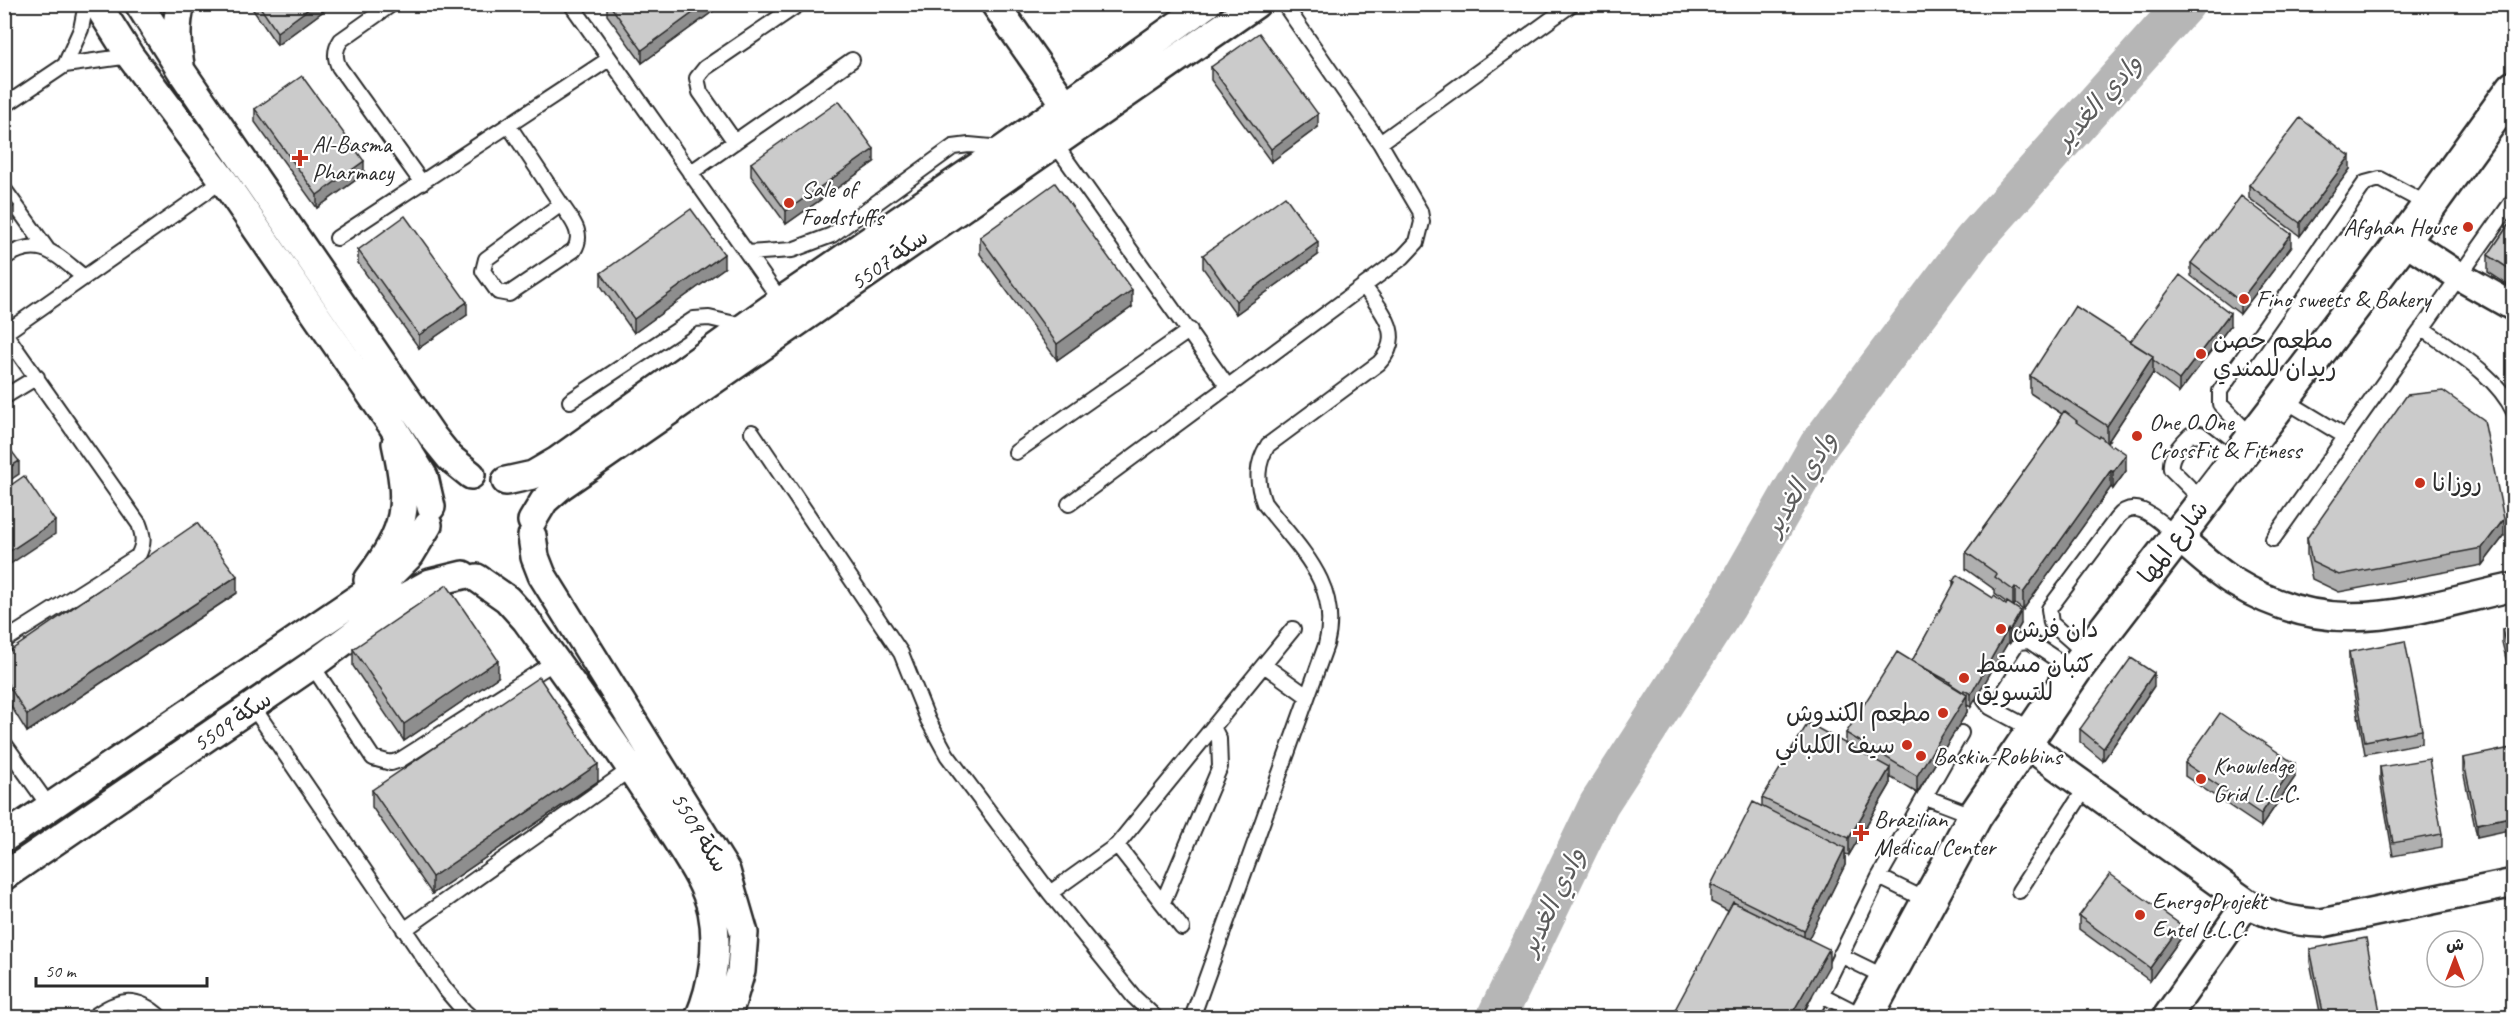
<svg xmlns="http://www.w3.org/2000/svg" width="2518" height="1022" font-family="Caveat,'Playpen Sans Arabic',sans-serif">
<rect width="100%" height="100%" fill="#fff"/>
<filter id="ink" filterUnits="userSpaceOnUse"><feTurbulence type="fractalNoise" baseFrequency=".0167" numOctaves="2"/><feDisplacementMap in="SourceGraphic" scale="12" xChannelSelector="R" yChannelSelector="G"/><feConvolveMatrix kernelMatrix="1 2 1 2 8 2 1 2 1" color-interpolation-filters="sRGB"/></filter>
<g filter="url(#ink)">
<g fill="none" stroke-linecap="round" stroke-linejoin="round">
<!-- river -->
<path stroke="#b6b6b6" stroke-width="40" d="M 1496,1018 L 1599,804 L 1726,607 L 1819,445 L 1973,241 L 2185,4"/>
<!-- service casing -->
<g stroke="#2b2b2b" stroke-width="18">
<path id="service" d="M 392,4 L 341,40 C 335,49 334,57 339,67 L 422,183
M 571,4 L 781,301
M 65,65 L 81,29 L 86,4
M 4,106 L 65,65 L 130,56
M 2495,113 L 2514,124
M 509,126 L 561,204
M 735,142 L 700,92 L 697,78 L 705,68 L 799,4
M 1380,143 L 1572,4
M 1055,144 L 1228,387
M 690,173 L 852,60
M 4,189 L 47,249
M 561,204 C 571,219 585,233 574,250 L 513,291 L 509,294 L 498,292 L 483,271 L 486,259 Z
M 337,238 L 609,59
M 747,253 L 792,250 L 832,235 L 953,147 L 969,145 L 1002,148
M 4,258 C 40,234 56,255 84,277
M 2422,328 C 2455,352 2496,374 2514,412
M 4,332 L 139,524 C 144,537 144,544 138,556 L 4,641
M 5,333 L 223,180
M 4,397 L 37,377
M 2283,399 L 2346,437
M 570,401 L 694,319 L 709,318 L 744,326
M 752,432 L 901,653 L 928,720 L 947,755 L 1050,893 L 1134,997 L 1156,1018
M 2254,439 L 2220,404 L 2220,391 L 2365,183 L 2380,179 L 2429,205
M 1016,452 L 1190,330
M 2204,502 L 2171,469 C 2169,456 2181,444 2190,435 L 2200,434 L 2235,461
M 1069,504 L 1403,257 L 1417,242 L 1422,222 L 1420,211 L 1380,143 L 1284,4
M 2273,539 L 2514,199
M 2086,654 L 2051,623 L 2049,609 L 2117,518 C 2136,494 2160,523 2177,536
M 312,665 L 373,758 L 391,763 L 400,760 L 556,661
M 1264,665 L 1307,696
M 253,707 L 445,989 L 464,1011 L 472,1018
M 2033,730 L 1990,707 L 1984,699 L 1986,690 L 2015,646 L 2019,642 L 2029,641 L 2074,671
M 4,743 L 49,806
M 1925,797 L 1975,816
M 1117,845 L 1182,928
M 1879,877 L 1928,901
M 2019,891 L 2085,789
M 1050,893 L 1117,845 L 1293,629
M 1163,902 L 1220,767 L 1219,739 L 1213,727
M 404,930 L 632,768
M 1840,955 L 1885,977
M 1820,994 L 1865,1017
M 92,1018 C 117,999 136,994 161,1018
M 1192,1018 L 1326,645 C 1342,584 1298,548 1264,503 C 1256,482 1256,464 1268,445 L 1379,363 C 1406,335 1381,311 1364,286
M 1810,1018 L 1879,877 L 1961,733"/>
</g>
<!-- minor casing -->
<g stroke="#2b2b2b" stroke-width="32">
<path id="minor" d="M 97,4 L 130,56 L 223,180 L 392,425 L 424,477 L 431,507
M 139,4 L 182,72 L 433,437 L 450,458 L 471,475
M 995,4 L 1065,104
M 180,65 C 176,44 175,25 181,4
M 2404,240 L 2459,276 L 2514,307
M 506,481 L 533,475 L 557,461 L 781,301 L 1004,149 L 1207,4
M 532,521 L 544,501 L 561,486 L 1256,4
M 532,536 L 535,557 L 542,575 L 726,871 L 744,933 L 741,971 L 727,1018
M 2177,536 C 2196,552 2213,569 2234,582 C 2333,643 2410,610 2514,587
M 477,578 L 507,599 L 526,620 C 575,688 624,755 668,826 C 684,853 705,880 712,911 C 719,945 713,985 699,1018
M 368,580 C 407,528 410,507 396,443
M 2025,743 L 2247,903 C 2272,917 2293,922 2322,923 L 2514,883
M 4,838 L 385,580 L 410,555 L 428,525
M 4,876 L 312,665 L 401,599 L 430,583 L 463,575
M 2166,1018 L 2247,903"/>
</g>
<!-- tertiary casing -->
<g stroke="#2b2b2b" stroke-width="38">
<path id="tertiary" d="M 1865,1018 L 1975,816 L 2074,671 L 2283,399 L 2404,240 L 2514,88"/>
</g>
<!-- service -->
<use href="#service" stroke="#fff" stroke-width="14"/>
<!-- minor -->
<use href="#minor" stroke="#fff" stroke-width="27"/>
<!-- tertiary -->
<use href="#tertiary" stroke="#fff" stroke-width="33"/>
</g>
<!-- wall -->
<path fill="#afafaf" stroke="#2b2b2b" stroke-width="1.5" d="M 249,4 L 333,4 L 277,45 Z
M 607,4 L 723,4 L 642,63 L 607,15 Z
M 1211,67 L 1318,127 L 1271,162 L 1211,80 Z
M 255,109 L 364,174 L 317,208 L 255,122 Z
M 874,162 L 786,224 L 751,176 L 751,163 Z
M 2350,169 L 2300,236 L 2249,198 L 2249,185 Z
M 2514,217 L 2514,289 L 2488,272 L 2488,255 Z
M 980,237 L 1132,307 L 1057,360 L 980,254 Z
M 2291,247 L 2240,314 L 2191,276 L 2191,263 Z
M 358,250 L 467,315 L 419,348 L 358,263 Z
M 1203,255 L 1318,255 L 1236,314 L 1203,268 Z
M 724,268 L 634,333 L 601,286 L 601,273 Z
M 2230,326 L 2179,393 L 2153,373 L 2107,443 L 2126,471 L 2113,489 L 2111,487 L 2023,610 L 2015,604 L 2013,606 L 2021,624 L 2010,643 L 2008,642 L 1971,707 L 1967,705 L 1967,712 L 1917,793 L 1890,777 L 1890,785 L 1849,855 L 1845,854 L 1845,865 L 1808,939 L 1829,966 L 1711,902 L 1711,885 L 1762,806 L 1762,798 L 1846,744 L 1846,733 L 1912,661 L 1953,586 L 1953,581 L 2006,605 L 2007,603 L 1995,594 L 1995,590 L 1966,569 L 1966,552 L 2058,424 L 2058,420 L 2062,414 L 2030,393 L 2030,376 L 2130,342 Z
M 2504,536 L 2482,565 L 2339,592 L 2312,579 L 2307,555 L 2307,538 Z
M 237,593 L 27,732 L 4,695 L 4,655 Z
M 2514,626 L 2514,692 L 2502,642 L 2502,629 Z
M 353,649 L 498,677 L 404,741 L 353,666 Z
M 2349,652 L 2422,730 L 2422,743 L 2365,754 L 2349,665 Z
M 2154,686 L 2103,761 L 2080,742 L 2080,729 Z
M 2463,758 L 2514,760 L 2477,837 L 2463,771 Z
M 2185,763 L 2295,777 L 2261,827 L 2185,776 Z
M 2380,767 L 2442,834 L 2442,847 L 2393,856 L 2380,780 Z
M 598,781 L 432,894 L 372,807 L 372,790 Z
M 2079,916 L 2181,938 L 2150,981 L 2079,929 Z
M 2310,949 L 2381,1017 L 2321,1017 L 2310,962 Z"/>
<!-- shaded-wall -->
<path fill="#8e8e8e" stroke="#2b2b2b" stroke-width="1.5" d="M 315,4 L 333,4 L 277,45 L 277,32 Z
M 705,4 L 723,4 L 642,63 L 642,50 Z
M 1318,114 L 1318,127 L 1271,162 L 1271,149 Z
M 874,149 L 874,162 L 786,224 L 786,211 Z
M 2350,156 L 2350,169 L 2300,236 L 2300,223 Z
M 364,161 L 364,174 L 317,208 L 317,195 Z
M 14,206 L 14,223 L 4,230 L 4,213 Z
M 2291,234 L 2291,247 L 2240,314 L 2240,301 Z
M 1318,242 L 1318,255 L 1236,314 L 1236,301 Z
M 724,254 L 724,268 L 634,333 L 634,319 Z
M 1132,290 L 1132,307 L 1057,360 L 1057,344 Z
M 467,302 L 467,315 L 419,348 L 419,335 Z
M 2230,313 L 2230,326 L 2179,393 L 2179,380 Z
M 2153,356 L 2153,373 L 2107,443 L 2107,426 Z
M 2126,454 L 2126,471 L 2113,489 L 2113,472 Z
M 19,461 L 19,474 L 4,484 L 4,471 Z
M 2111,470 L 2111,487 L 2023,610 L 2023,593 Z
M 2504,519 L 2504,536 L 2482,565 L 2482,548 Z
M 55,521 L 55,534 L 4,568 L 4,555 Z
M 237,576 L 237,593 L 27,732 L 27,715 Z
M 2015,587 L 2015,604 L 2013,607 L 2013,590 Z
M 2021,611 L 2021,624 L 2010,643 L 2010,630 Z
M 2008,629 L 2008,642 L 1971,707 L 1971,694 Z
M 498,660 L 498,677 L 404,741 L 404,724 Z
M 2154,673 L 2154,686 L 2103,761 L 2103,748 Z
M 1964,690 L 1964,700 L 1967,695 L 1967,712 L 1917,793 L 1917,776 Z
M 598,764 L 598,781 L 432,894 L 432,877 Z
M 2295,764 L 2295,777 L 2261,827 L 2261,814 Z
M 1890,768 L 1890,785 L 1849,855 L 1849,838 Z
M 2514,816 L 2514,829 L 2477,837 L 2477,824 Z
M 1845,848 L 1845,865 L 1804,948 L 1804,931 Z
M 2181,925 L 2181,938 L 2150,981 L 2150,968 Z
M 1829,949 L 1829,966 L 1800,1017 L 1790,1017 Z"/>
<!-- building -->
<path fill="#cbcbcb" stroke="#2b2b2b" stroke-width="1.5" d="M 258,4 L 315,4 L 277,32 Z
M 609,4 L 705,4 L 642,50 Z
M 1259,33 L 1318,114 L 1271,149 L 1211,67 Z
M 302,76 L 364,161 L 317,195 L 255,109 Z
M 839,101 L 874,149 L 786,211 L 751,163 Z
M 2300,118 L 2350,156 L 2300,223 L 2249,185 Z
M 1055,183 L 1132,290 L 1057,344 L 980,237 Z
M 4,191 L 14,206 L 4,213 Z
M 1285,196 L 1318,242 L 1236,301 L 1203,255 Z
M 2241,196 L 2291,234 L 2240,301 L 2191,263 Z
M 691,209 L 724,254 L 634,319 L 601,273 Z
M 405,216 L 467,302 L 419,335 L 358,250 Z
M 2514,217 L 2514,272 L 2488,255 Z
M 2180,275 L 2230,313 L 2179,380 L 2153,360 L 2153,356 L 2130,342 Z
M 2075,306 L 2153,356 L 2107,426 L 2030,376 Z
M 2443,391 L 2484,420 L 2504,519 L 2482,548 L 2339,575 L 2312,562 L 2307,538 L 2407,395 Z
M 2064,411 L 2077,421 L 2076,422 L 2099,438 L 2100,436 L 2111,447 L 2113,445 L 2126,454 L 2113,472 L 2111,470 L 2023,593 L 2015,587 L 2013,590 L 1995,577 L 1997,574 L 1966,552 L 2060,421 L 2058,420 Z
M 4,441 L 19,461 L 4,471 Z
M 24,476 L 55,521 L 4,555 L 4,490 Z
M 197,523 L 237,576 L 27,715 L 4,678 L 4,655 Z
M 1957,575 L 1993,598 L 1994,596 L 2006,605 L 2007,602 L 2021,611 L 2010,630 L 2008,629 L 1971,694 L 1964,690 L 1963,692 L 1949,683 L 1950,682 L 1912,661 L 1955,582 L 1953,581 Z
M 447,585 L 498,660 L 404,724 L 353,649 Z
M 2514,626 L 2514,679 L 2502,629 Z
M 2405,641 L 2422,730 L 2365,741 L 2349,652 Z
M 1897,652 L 1967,695 L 1917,776 L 1846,733 Z
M 2131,658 L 2154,673 L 2103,748 L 2080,729 Z
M 539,677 L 598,764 L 432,877 L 372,790 Z
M 2220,713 L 2295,764 L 2261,814 L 2185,763 Z
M 1808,723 L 1890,768 L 1849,838 L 1762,798 Z
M 2511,748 L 2514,760 L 2514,816 L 2477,824 L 2463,758 Z
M 2429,759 L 2442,834 L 2393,843 L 2380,767 Z
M 1753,802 L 1845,848 L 1804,931 L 1711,885 Z
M 2110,874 L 2181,925 L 2150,968 L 2079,916 Z
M 1733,902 L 1829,949 L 1790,1017 L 1671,1017 Z
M 2366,938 L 2381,1017 L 2324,1017 L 2310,949 Z"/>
</g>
<!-- markers -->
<g fill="#c8321e" stroke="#fff" stroke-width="2">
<path d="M297 149h6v6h6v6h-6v6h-6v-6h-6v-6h6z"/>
<circle cx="789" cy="203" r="6"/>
<circle cx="2468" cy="227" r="6"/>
<circle cx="2244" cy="299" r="6"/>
<circle cx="2201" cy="354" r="6"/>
<circle cx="2137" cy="436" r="6"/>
<circle cx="2420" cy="483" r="6"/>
<circle cx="2001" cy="629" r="6"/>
<circle cx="1964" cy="678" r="6"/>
<circle cx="1943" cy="713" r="6"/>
<circle cx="1907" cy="745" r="6"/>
<circle cx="1921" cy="756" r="6"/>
<circle cx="2201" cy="779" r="6"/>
<path d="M1858 824h6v6h6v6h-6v6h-6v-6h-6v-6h6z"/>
<circle cx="2140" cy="915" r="6"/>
</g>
<g text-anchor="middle" stroke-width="4.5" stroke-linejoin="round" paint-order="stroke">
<!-- poi labels -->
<g font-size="24" fill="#2b2b2b" stroke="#fff" text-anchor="start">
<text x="312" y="152">Al-Basma<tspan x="312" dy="28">Pharmacy</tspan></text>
<text x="801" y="197">Sale of<tspan x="801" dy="28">Foodstuffs</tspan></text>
<text x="2456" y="235" text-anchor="end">Afghan House</text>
<text x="2256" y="307">Fino sweets &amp; Bakery</text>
<text x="2213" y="348">مطعم حصن<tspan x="2213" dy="28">ريدان للمندي</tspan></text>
<text x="2149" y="430">One O One<tspan x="2149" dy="28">CrossFit &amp; Fitness</tspan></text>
<text x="2432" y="491">روزانا</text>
<text x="2013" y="637">دان فرش</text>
<text x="1976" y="672">كثبان مسقط<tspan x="1976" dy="28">للتسويق</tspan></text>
<text x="1931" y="721" text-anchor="end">مطعم الكندوش</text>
<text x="1895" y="753" text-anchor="end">سيف الكلباني</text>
<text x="1933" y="764">Baskin-Robbins</text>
<text x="2213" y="773">Knowledge<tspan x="2213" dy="28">Grid L.L.C.</tspan></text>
<text x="1874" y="827">Brazilian<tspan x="1874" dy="28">Medical Center</tspan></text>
<text x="2152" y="909">EnergoProjekt<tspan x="2152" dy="28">Entel L.L.C.</tspan></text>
</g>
<!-- street labels -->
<g font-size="24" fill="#2b2b2b" stroke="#fff">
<text transform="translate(889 259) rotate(-35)" y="8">سكة 5507</text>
<text transform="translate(2173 542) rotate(-52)" y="8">شارع المها</text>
<text transform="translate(232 721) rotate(-34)" y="8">سكة 5509</text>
<text transform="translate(700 832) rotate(59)" y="8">سكة 5509</text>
</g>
<!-- water labels -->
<g font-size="26" font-style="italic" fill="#5c5c5c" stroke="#fff">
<text transform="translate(2098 101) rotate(-48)" y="9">وادي الغدير</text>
<text transform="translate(1800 483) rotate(-59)" y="9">وادي الغدير</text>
<text transform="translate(1552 901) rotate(-64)" y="9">وادي الغدير</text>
</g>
</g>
<!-- margin -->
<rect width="2518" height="1022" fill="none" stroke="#fff" stroke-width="24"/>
<rect x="12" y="12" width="2494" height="998" fill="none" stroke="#2b2b2b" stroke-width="2" filter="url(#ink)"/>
<!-- north arrow -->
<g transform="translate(2455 959)"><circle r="28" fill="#ffffff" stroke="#aaaaaa" stroke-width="1.5"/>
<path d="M0-4.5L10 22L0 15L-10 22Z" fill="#c8321e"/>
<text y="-9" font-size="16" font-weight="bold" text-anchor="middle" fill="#2b2b2b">ش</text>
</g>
<!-- scale -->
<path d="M36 977v9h171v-9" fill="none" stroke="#2b2b2b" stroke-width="3"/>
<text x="45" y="977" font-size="18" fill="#2b2b2b" stroke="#ffffff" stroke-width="4.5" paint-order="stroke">50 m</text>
</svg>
